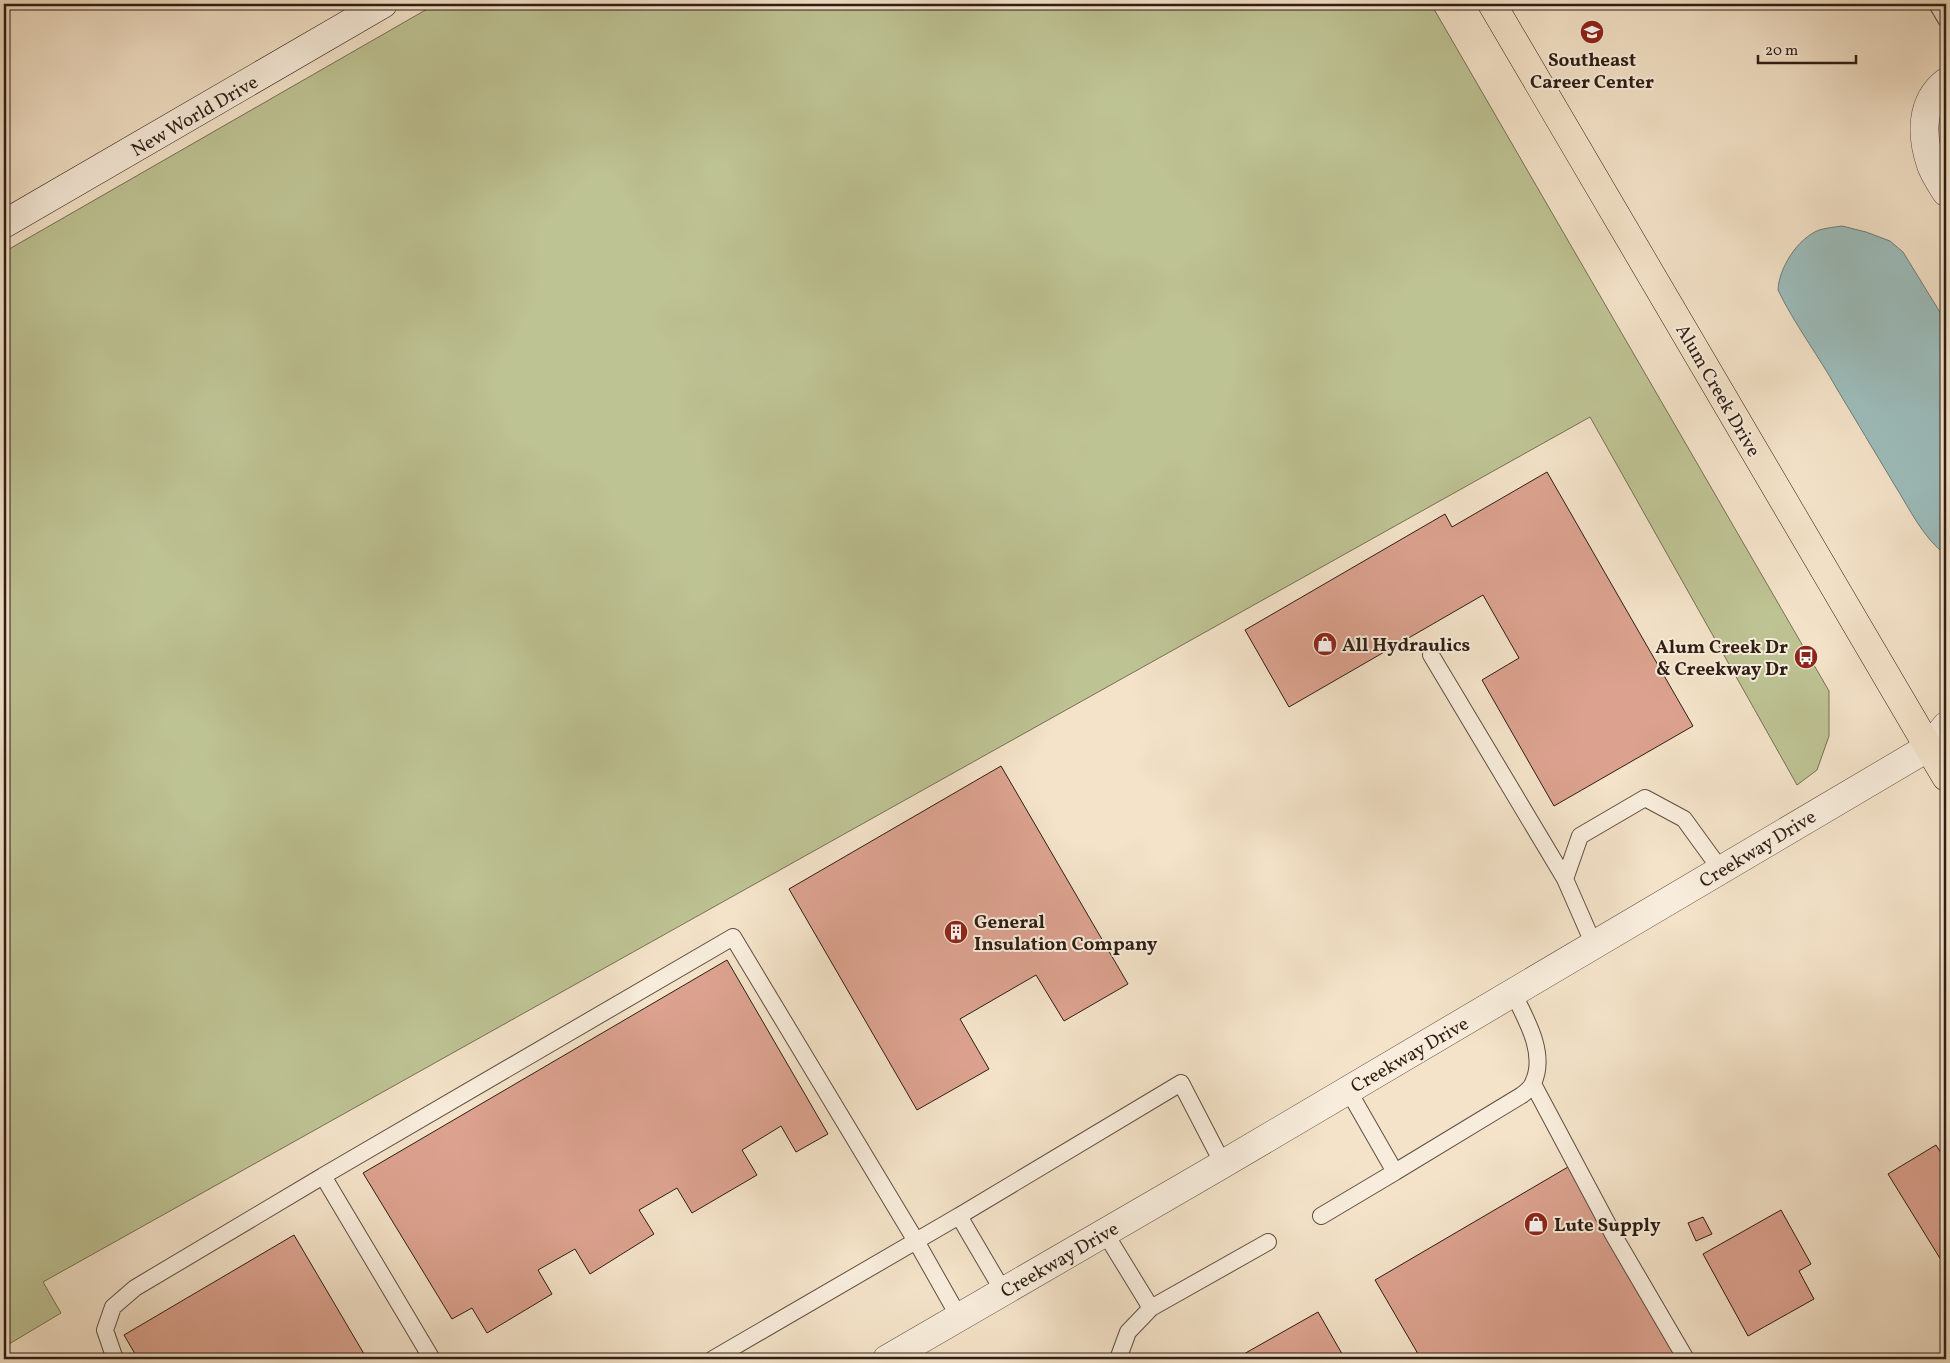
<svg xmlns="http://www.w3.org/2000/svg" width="1950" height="1363" font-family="Vollkorn,serif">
<rect width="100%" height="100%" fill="#f4e3c9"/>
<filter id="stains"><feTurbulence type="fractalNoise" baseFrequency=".004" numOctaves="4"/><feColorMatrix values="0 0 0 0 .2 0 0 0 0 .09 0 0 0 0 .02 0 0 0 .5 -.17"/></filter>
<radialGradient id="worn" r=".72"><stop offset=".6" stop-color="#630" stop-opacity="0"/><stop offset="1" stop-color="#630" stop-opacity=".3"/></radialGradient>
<!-- green -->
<path fill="#bec394" stroke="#767054" d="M 436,4 L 1431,4 L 1829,691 L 1829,736 L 1817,770 L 1797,785 L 1590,417 L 43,1282 L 61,1313 L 4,1347 L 4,252 Z"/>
<!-- water -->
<path fill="#9dbdbc" stroke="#717d79" d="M 1842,226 L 1866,232 L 1890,241 L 1903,252 L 1946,322 L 1946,555 C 1923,538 1909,508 1894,484 C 1875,452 1856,421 1837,389 C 1818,355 1795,325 1778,290 C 1779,268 1797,239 1819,230 C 1826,228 1835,227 1842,226 Z"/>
<!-- building -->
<path fill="#dca28f" stroke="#2e1d14" d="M 1547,472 L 1693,726 L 1554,806 L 1482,680 L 1519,658 L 1483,595 L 1289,707 L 1245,630 L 1445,514 L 1452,527 Z
M 1001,766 L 1128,984 L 1064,1021 L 1036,975 L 960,1019 L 989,1069 L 917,1110 L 789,889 Z
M 727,960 L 828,1134 L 796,1152 L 781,1126 L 742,1150 L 757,1175 L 692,1213 L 677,1188 L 639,1210 L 654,1234 L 590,1274 L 575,1249 L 538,1270 L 552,1294 L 487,1333 L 472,1308 L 452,1319 L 363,1173 Z
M 1936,1145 L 1946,1161 L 1946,1257 L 1941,1260 L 1888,1174 Z
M 1568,1167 L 1680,1359 L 1421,1359 L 1375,1280 Z
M 1781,1210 L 1811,1264 L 1799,1271 L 1814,1299 L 1748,1336 L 1703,1254 Z
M 1703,1217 L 1712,1234 L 1696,1241 L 1688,1223 Z
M 294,1235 L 367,1359 L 138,1359 L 124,1335 Z
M 1318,1312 L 1345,1359 L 1235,1359 Z"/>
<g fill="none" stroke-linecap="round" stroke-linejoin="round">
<!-- lane casing -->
<g stroke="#604e41" stroke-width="18">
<path id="lane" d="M 1937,4 L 1946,19
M 1431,655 L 1565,879
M 1594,945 L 1565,879 L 1580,836 L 1645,798 L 1684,819 L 1721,870
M 1533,1084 L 1614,1236 L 1686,1359
M 1348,1090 L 1395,1172 L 1522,1095 C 1526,1092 1531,1088 1533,1083 C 1547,1054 1526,1019 1513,993
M 1321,1216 L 1395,1172
M 1105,1233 L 1151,1308 L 1268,1242
M 1003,1291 L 959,1216 L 1181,1083 L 1223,1164
M 115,1359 L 105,1330 L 113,1307 L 135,1288 L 323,1176
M 432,1359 L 323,1176 L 733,937 L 916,1241 L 959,1317
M 713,1359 L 959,1216
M 1118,1359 L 1128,1332 L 1151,1308"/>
</g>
<!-- street casing -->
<g stroke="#604e41" stroke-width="29">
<path id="street" d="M 1946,82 C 1920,102 1921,136 1931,165 C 1934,174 1941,184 1946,192
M 887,1359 L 1223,1164 L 1929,747 L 1946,726"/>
</g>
<!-- secondary casing -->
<g stroke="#2e1d14" stroke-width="29">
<path id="secondary" d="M 4,224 L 383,4"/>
</g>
<!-- primary casing -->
<g stroke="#2e1d14" stroke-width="29">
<path id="primary" d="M 1492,4 L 1946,777"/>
</g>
<!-- lane -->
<use href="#lane" stroke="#f8eddc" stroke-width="16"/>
<!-- street -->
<use href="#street" stroke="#f8eddc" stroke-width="28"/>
<!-- secondary -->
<use href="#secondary" stroke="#f8eddc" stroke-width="28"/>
<!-- primary -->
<use href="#primary" stroke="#f4e3c9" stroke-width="28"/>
</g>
<!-- icons -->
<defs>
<g id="school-disc" transform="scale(1.25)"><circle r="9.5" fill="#8f2418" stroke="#f8eddc"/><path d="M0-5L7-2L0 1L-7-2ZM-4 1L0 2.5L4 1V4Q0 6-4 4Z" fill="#fff"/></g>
<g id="shop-disc" transform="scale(1.25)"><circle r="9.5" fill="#8f2418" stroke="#f8eddc"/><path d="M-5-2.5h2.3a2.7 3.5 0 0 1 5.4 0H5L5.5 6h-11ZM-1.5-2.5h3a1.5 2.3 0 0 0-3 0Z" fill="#fff"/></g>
<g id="bus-disc" transform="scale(1.25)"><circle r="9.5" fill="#8f2418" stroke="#f8eddc"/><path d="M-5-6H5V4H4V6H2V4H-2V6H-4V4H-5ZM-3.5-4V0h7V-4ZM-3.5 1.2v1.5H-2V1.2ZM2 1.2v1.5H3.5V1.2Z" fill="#fff"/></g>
<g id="building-disc" transform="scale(1.25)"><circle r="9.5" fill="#8f2418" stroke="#f8eddc"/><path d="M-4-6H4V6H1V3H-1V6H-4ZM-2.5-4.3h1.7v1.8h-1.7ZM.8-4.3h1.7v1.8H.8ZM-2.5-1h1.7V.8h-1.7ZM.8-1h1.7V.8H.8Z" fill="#fff"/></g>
</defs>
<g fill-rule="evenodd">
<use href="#school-disc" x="1592" y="32"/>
<use href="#shop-disc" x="1325" y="644"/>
<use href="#bus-disc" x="1806" y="657"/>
<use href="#building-disc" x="956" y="932"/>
<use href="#shop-disc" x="1536" y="1224"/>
</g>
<g text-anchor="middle" stroke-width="4" stroke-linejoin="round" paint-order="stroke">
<!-- poi labels -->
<g font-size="19" font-weight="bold" fill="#2e1d14" stroke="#f8eddc" text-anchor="start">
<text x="1592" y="66" text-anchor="middle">Southeast<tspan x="1592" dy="22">Career Center</tspan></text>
<text x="1342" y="651">All Hydraulics</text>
<text x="1788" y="653" text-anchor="end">Alum Creek Dr<tspan x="1788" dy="22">&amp; Creekway Dr</tspan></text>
<text x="974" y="928">General<tspan x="974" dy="22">Insulation Company</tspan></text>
<text x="1554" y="1231">Lute Supply</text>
</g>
<!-- street labels -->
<g font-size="19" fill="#2e1d14" stroke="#f8eddc">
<text transform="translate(194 115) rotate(-30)" y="7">New World Drive</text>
<text transform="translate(1719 390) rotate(60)" y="7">Alum Creek Drive</text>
<text transform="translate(1757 848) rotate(-31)" y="7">Creekway Drive</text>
<text transform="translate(1409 1054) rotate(-30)" y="7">Creekway Drive</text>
<text transform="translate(1059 1259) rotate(-30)" y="7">Creekway Drive</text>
</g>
</g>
<!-- margin -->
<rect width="1950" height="1363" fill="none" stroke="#f4e3c9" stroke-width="20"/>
<rect x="5" y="5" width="1940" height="1353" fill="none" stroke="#2e1d14" stroke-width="2.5"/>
<rect x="10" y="10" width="1930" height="1343" fill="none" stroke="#2e1d14"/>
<!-- scale -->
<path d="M1758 55v8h98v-8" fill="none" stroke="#2e1d14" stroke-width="2.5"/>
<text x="1765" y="55" font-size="15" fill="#2e1d14" stroke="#f8eddc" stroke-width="4" paint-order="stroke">20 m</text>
<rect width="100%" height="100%" filter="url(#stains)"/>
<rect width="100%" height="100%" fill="url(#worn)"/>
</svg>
